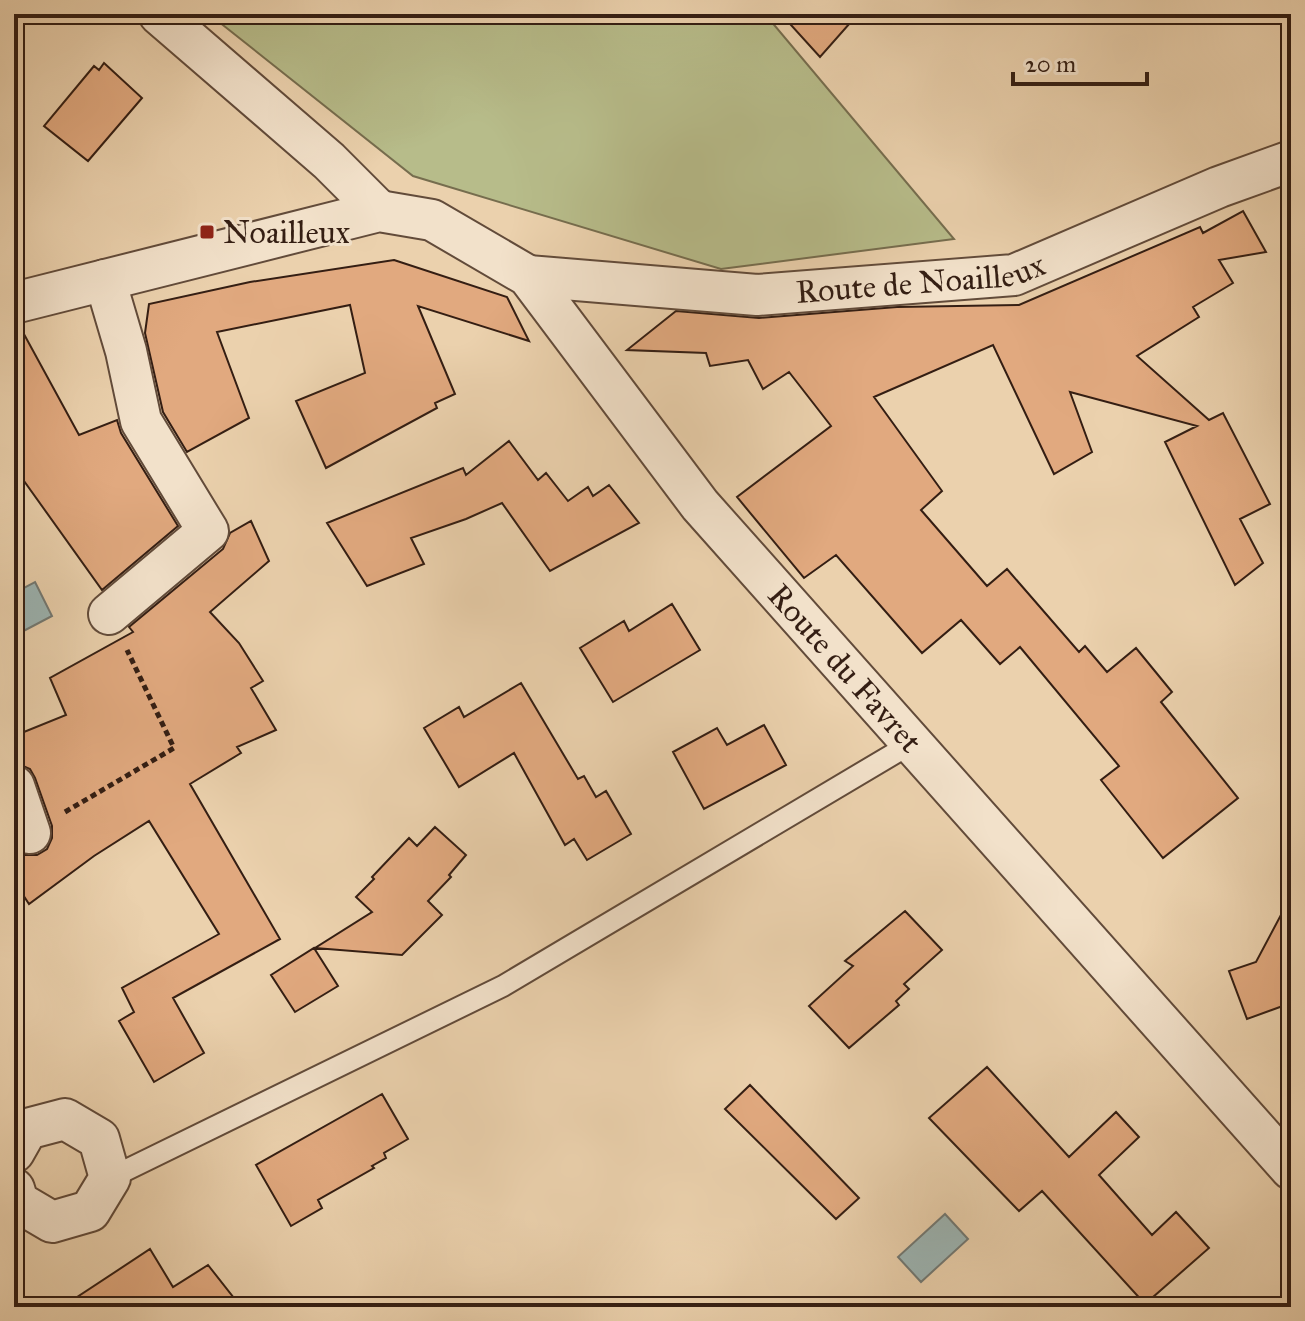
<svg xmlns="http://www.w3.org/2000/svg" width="1305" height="1321" font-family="'IM FELL Great Primer',serif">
<rect width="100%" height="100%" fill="#ebd1ad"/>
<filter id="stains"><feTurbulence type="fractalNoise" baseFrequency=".0025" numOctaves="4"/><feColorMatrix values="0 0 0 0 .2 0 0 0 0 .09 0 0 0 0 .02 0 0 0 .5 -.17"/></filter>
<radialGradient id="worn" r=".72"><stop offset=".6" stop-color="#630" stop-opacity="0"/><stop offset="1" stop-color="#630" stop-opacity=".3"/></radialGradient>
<!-- green -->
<path fill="#b7bc8a" stroke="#766d4e" stroke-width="2" d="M 209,14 L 765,14 L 954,239 L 721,269 L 413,176 Z"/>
<!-- water -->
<path fill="#9cb5b4" stroke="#727974" stroke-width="2" d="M 35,582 L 52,616 L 14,636 L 14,593 Z
M 945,1214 L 968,1239 L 921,1282 L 898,1257 Z"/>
<!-- building -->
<path fill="#e1a97f" stroke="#341e13" stroke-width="2" d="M 781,14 L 858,14 L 820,57 Z
M 104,63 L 142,98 L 88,161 L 44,126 L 94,66 L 99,70 Z
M 1243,211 L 1266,252 L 1219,260 L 1233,283 L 1193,307 L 1199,317 L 1137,356 L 1209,420 L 1223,413 L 1270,504 L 1240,519 L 1263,563 L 1235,585 L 1165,442 L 1197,426 L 1070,392 L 1092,452 L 1054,474 L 993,345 L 874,397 L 942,491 L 921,510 L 987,586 L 1007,569 L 1079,652 L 1085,646 L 1107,672 L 1136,648 L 1172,692 L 1161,702 L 1238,798 L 1163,858 L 1101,780 L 1119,766 L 1020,647 L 1000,664 L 961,620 L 922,653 L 836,555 L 804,578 L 737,497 L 831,426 L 789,372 L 763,389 L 748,360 L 710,366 L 706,353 L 627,350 L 676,311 L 759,318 L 897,307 L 1019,305 L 1200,227 L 1203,233 Z
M 394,260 L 507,297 L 529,341 L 418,306 L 455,394 L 435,403 L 437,408 L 326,468 L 296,401 L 365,373 L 350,305 L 217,332 L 249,418 L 187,452 L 163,412 L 145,333 L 149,304 L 250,282 Z
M 14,325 L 19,325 L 79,435 L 117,420 L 121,433 L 178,526 L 102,590 L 14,467 Z
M 509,441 L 538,480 L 546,473 L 568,501 L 588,487 L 593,496 L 609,485 L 639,523 L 550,571 L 502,503 L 466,519 L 411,538 L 424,564 L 367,586 L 327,523 L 463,468 L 466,475 Z
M 251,521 L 269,561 L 210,612 L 239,643 L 263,681 L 251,688 L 276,730 L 237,747 L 241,753 L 190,784 L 280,939 L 173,998 L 204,1053 L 154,1082 L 119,1021 L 134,1012 L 122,988 L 219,934 L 149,821 L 94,856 L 29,904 L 14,881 L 14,864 L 24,855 L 37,855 L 47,849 L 52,838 L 52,826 L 35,778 L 30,769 L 16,763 L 14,758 L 14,736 L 66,715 L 50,678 L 133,632 L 129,627 L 223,549 L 230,533 Z
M 672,604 L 700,650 L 613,702 L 580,648 L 624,621 L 629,631 Z
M 521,683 L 578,779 L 584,776 L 596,797 L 606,791 L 631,834 L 587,860 L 574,839 L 565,845 L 514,753 L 459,787 L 424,728 L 459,707 L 464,717 Z
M 764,725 L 786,765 L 704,809 L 673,752 L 717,728 L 727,745 Z
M 435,827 L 466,855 L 449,875 L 451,877 L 428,901 L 442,915 L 402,955 L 315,948 L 372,912 L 356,897 L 374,879 L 372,877 L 409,838 L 417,846 Z
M 1291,896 L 1291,1003 L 1247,1019 L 1229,971 L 1256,962 Z
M 905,911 L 942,950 L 904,984 L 909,989 L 896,1001 L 899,1005 L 849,1048 L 809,1006 L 853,966 L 845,961 Z
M 314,948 L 338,986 L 295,1012 L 271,975 Z
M 987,1067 L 1069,1157 L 1116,1112 L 1139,1137 L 1099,1175 L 1152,1235 L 1176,1212 L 1209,1248 L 1145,1304 L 1042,1191 L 1019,1211 L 929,1118 Z
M 750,1085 L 859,1198 L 836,1219 L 725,1109 Z
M 382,1094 L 408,1139 L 384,1153 L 386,1158 L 372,1166 L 374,1168 L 318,1200 L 322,1208 L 291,1226 L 256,1165 Z
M 150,1249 L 173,1287 L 208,1265 L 241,1307 L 62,1307 Z"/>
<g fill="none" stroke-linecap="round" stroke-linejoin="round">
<!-- service casing -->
<g stroke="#624b3a" stroke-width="24">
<path id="service" d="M 110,1178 L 503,986 L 912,743"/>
</g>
<!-- minor casing -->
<g stroke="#624b3a" stroke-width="44">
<g id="minor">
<path d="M 159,14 L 329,161 L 379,211"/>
<path id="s1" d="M 528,276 L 757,295 L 1014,275 L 1219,187 L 1291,161"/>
<path d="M 105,280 L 126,351 L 141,421 L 208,531 L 109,614"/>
<path id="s2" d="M 14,303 L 379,211 L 432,220 L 528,276 L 700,505 L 1291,1169"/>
<path d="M 14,786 L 30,833"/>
<path d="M 14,1152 L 27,1129 L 65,1119 L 99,1139 L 110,1178 L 90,1211 L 52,1222 L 18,1202 L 14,1189"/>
</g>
</g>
<!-- path -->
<path stroke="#341e13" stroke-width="5" stroke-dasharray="6 4" stroke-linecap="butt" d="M 65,812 L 174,748 L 127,650"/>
<!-- service -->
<use href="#service" stroke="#f2e1ca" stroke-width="20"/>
<!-- minor -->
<use href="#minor" stroke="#f2e1ca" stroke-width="40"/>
</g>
<!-- markers -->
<rect fill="#8f2418" stroke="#f2e1ca" stroke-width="3" x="199" y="224" width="16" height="16" rx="4"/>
<g text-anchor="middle" stroke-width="6" stroke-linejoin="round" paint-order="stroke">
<!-- poi labels -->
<g font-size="32" fill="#341e13" stroke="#f2e1ca" text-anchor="start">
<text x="223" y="243">Noailleux</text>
</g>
<!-- street labels -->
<g font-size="32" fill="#341e13" stroke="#f2e1ca">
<text dy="11" stroke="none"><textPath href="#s1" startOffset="394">Route de Noailleux</textPath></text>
<text dy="11" stroke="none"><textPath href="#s2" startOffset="1046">Route du Favret</textPath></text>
</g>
</g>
<!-- margin -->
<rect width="1305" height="1321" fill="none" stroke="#ebd1ad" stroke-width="48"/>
<rect x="16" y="16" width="1273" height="1289" fill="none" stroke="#341e13" stroke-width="4"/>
<rect x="24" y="24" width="1257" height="1273" fill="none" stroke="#341e13" stroke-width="2"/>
<!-- scale -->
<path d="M1013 72v12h134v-12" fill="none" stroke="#341e13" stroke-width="4"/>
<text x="1025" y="72" font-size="24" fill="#341e13" stroke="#f2e1ca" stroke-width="6" paint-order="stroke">20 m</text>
<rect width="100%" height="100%" filter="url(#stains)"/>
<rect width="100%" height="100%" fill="url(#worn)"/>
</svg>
